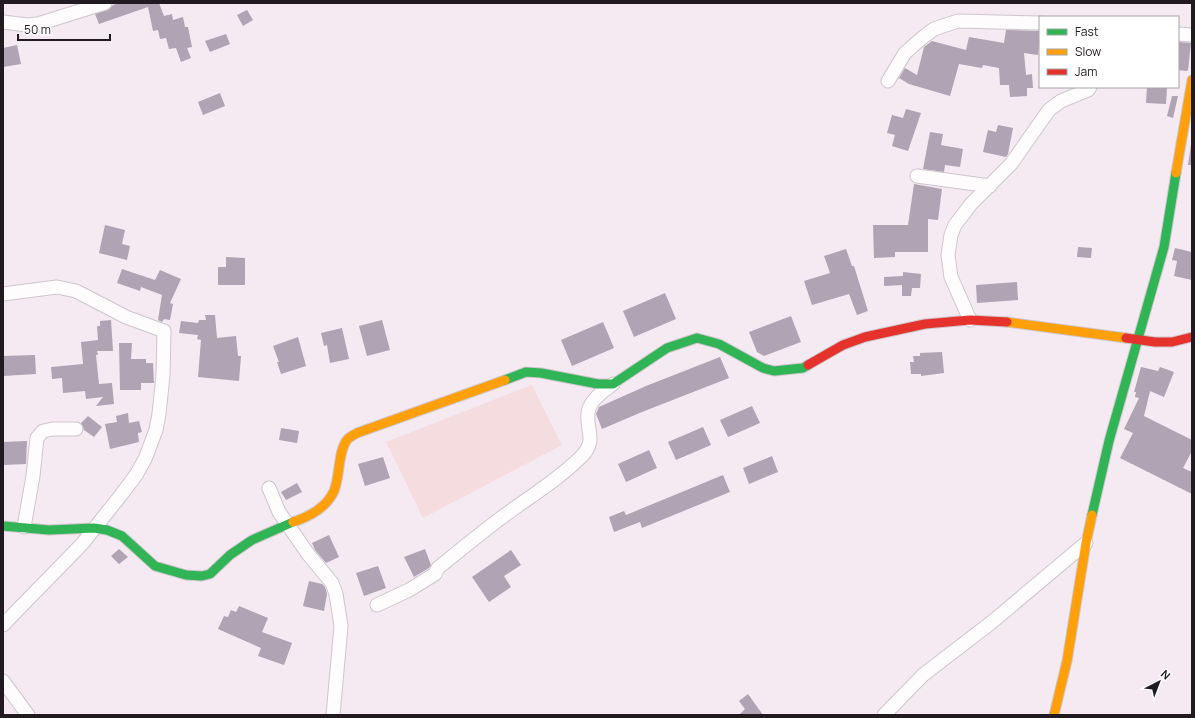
<svg xmlns="http://www.w3.org/2000/svg" width="1195" height="718" font-family="Manrope,sans-serif">
<rect width="100%" height="100%" fill="#f5e9f2"/>
<!-- green -->
<path fill="#f4dcdf" d="M 532,385 L 562,445 L 423,518 L 386,442 Z"/>
<!-- building -->
<path fill="#afa3b4" d="M 119,3 L 159,3 L 164,16 L 172,14 L 173,20 L 183,17 L 185,27 L 188,27 L 192,47 L 187,48 L 191,58 L 181,62 L 176,48 L 169,49 L 166,38 L 160,39 L 158,30 L 153,31 L 148,7 L 99,24 L 95,14 L 108,10 L 113,5 Z
M 247,10 L 253,20 L 243,26 L 237,15 Z
M 1006,30 L 1040,31 L 1038,55 L 1024,53 L 1026,75 L 1032,74 L 1033,88 L 1027,88 L 1027,96 L 1010,97 L 1009,85 L 1000,85 L 999,68 L 983,65 L 982,68 L 959,64 L 950,96 L 909,84 L 899,78 L 905,68 L 917,75 L 924,47 L 932,41 L 966,50 L 969,37 L 1004,43 Z
M 226,34 L 230,44 L 210,52 L 205,41 Z
M 1178,42 L 1191,43 L 1188,70 L 1187,71 L 1178,70 Z
M 17,45 L 21,64 L 3,67 L 3,48 Z
M 1147,87 L 1167,87 L 1166,104 L 1146,103 Z
M 220,93 L 225,106 L 203,115 L 198,102 Z
M 1172,96 L 1178,96 L 1173,118 L 1167,116 Z
M 906,109 L 921,113 L 908,151 L 892,146 L 895,135 L 887,133 L 892,115 L 903,118 Z
M 998,125 L 1013,128 L 1008,154 L 1006,157 L 983,152 L 988,130 L 996,132 Z
M 930,132 L 943,134 L 941,145 L 963,149 L 960,167 L 945,165 L 944,172 L 923,169 Z
M 1192,138 L 1192,159 L 1191,165 L 1188,165 Z
M 914,184 L 942,189 L 938,220 L 928,219 L 928,252 L 895,252 L 895,257 L 874,258 L 873,225 L 908,225 Z
M 105,225 L 125,230 L 122,244 L 130,246 L 127,260 L 99,253 Z
M 1078,247 L 1092,248 L 1091,258 L 1077,257 Z
M 1175,248 L 1192,252 L 1192,280 L 1174,276 L 1177,261 L 1172,260 Z
M 846,249 L 852,266 L 854,266 L 868,311 L 857,315 L 849,294 L 812,305 L 804,281 L 830,273 L 824,256 Z
M 226,257 L 245,258 L 245,285 L 218,285 L 218,267 L 226,267 Z
M 122,269 L 155,280 L 160,270 L 181,279 L 170,303 L 173,304 L 170,320 L 164,319 L 162,322 L 158,320 L 162,295 L 141,287 L 140,291 L 117,283 Z
M 903,272 L 921,274 L 920,288 L 912,288 L 911,296 L 902,296 L 902,285 L 884,286 L 884,277 L 903,276 Z
M 1017,282 L 1018,300 L 977,303 L 976,285 Z
M 665,293 L 676,319 L 634,337 L 623,311 Z
M 205,315 L 215,315 L 217,338 L 236,336 L 238,356 L 241,356 L 239,381 L 198,377 L 201,340 L 197,339 L 198,335 L 179,333 L 181,321 L 198,323 L 199,320 L 206,320 Z
M 791,316 L 801,342 L 764,356 L 757,352 L 749,332 Z
M 111,320 L 113,351 L 97,351 L 98,355 L 96,355 L 99,384 L 112,383 L 114,404 L 96,406 L 103,397 L 86,399 L 85,391 L 63,393 L 62,378 L 52,379 L 51,367 L 83,364 L 81,342 L 98,340 L 97,326 L 100,326 L 100,321 Z
M 382,320 L 390,350 L 367,356 L 359,326 Z
M 603,322 L 614,348 L 572,366 L 561,340 Z
M 342,328 L 349,359 L 330,363 L 327,345 L 324,346 L 321,333 Z
M 298,337 L 306,366 L 281,374 L 277,362 L 279,362 L 273,346 Z
M 119,343 L 132,343 L 131,359 L 146,359 L 146,363 L 153,363 L 154,383 L 141,383 L 141,390 L 120,390 Z
M 942,352 L 944,373 L 921,376 L 921,374 L 911,374 L 910,362 L 914,362 L 913,356 L 920,356 L 920,353 Z
M 35,355 L 36,374 L 3,376 L 3,356 Z
M 720,357 L 729,378 L 642,412 L 602,429 L 596,414 L 599,407 L 646,386 Z
M 1141,367 L 1158,371 L 1160,367 L 1174,372 L 1164,397 L 1150,391 L 1144,416 L 1192,440 L 1192,451 L 1183,468 L 1192,472 L 1192,494 L 1120,458 L 1133,433 L 1124,429 L 1139,398 L 1135,397 L 1136,392 L 1134,392 Z
M 752,406 L 760,423 L 728,437 L 720,420 Z
M 128,413 L 129,423 L 139,421 L 142,432 L 138,433 L 139,442 L 110,449 L 105,424 L 117,422 L 116,416 Z
M 88,416 L 102,427 L 94,437 L 84,430 L 81,423 Z
M 703,427 L 711,445 L 676,460 L 668,442 Z
M 281,428 L 299,431 L 297,443 L 279,440 Z
M 27,441 L 26,464 L 3,465 L 3,442 Z
M 649,450 L 657,468 L 626,482 L 618,464 Z
M 772,456 L 778,472 L 749,484 L 743,468 Z
M 383,457 L 390,478 L 365,486 L 358,464 Z
M 723,475 L 730,492 L 642,528 L 640,522 L 614,532 L 609,517 L 624,511 L 626,515 Z
M 297,483 L 302,492 L 286,500 L 281,492 Z
M 329,535 L 339,557 L 326,563 L 315,550 L 312,543 Z
M 119,549 L 128,557 L 119,564 L 111,556 Z
M 425,549 L 431,565 L 429,568 L 414,577 L 404,557 Z
M 511,550 L 521,565 L 504,576 L 511,587 L 489,602 L 472,577 Z
M 378,566 L 386,588 L 364,596 L 356,573 Z
M 309,581 L 322,584 L 325,587 L 327,594 L 324,611 L 303,606 Z
M 239,606 L 268,618 L 262,632 L 292,643 L 284,665 L 258,656 L 261,648 L 218,629 L 224,616 L 228,617 L 231,610 L 236,612 Z
M 748,694 L 763,715 L 739,715 L 745,709 L 739,701 Z"/>
<g fill="none" stroke-linecap="round" stroke-linejoin="round">
<!-- street casing -->
<g stroke="#cec6cc" stroke-width="15">
<path id="street" d="M 3,22 L 27,25 L 38,24 L 105,3
M 1178,34 L 1192,35
M 888,81 L 905,53 L 922,38 L 934,29 L 958,21 L 1040,23
M 917,176 L 990,186
M 3,294 L 57,287 L 76,291 L 126,317 L 164,331 L 163,375 L 159,414 L 156,430 L 145,459 L 136,475 L 121,495 L 82,544 L 3,625
M 970,320 L 951,277 L 948,255 L 951,235 L 955,225 L 971,204 L 1011,164 L 1049,110 L 1061,101 L 1088,90 L 1090,87
M 269,488 L 279,512 L 308,554 L 332,583 L 336,594 L 341,626 L 333,715
M 24,527 L 33,476 L 37,438 L 43,431 L 53,429 L 76,429
M 377,605 L 409,590 L 435,574 L 438,568 C 460,550 482,532 505,515 C 531,496 559,479 582,456 C 597,440 586,430 588,413 C 589,401 604,390 613,384
M 3,681 L 28,715
M 884,715 L 923,675 L 992,622 L 1086,543"/>
</g>
<!-- fast casing -->
<g stroke="#cec6cc" stroke-width="11">
<path id="fast" d="M 505,380 L 526,372 L 541,373 L 598,384 L 613,384 L 667,348 L 697,338 L 719,344 L 763,368 L 774,371 L 803,368 L 808,365
M 1092,515 L 1109,441 L 1164,247 L 1176,173
M 3,526 L 49,530 L 94,528 L 107,530 L 122,536 L 155,566 L 186,575 L 202,576 L 210,574 L 230,555 L 252,540 L 293,522"/>
</g>
<!-- slow casing -->
<g stroke="#cec6cc" stroke-width="11">
<path id="slow" d="M 1176,173 L 1192,80
M 1007,322 L 1126,338
M 293,522 C 309,517 327,507 334,491 C 340,477 338,451 347,440 C 349,437 354,435 357,433 L 505,380
M 1054,715 L 1067,661 L 1086,543 L 1092,515"/>
</g>
<!-- jam casing -->
<g stroke="#cec6cc" stroke-width="11">
<path id="jam" d="M 1126,338 L 1155,342 L 1172,342 L 1192,337
M 808,365 L 843,345 L 865,337 L 925,324 L 970,320 L 1007,322"/>
</g>
<!-- street -->
<use href="#street" stroke="#fefcfd" stroke-width="13"/>
<!-- fast -->
<use href="#fast" stroke="#30b455" stroke-width="9"/>
<!-- slow -->
<use href="#slow" stroke="#ff9f0a" stroke-width="9"/>
<!-- jam -->
<use href="#jam" stroke="#e5322d" stroke-width="9"/>
</g>
<!-- border -->
<rect width="1195" height="718" fill="none" stroke="#211a20" stroke-width="8"/>
<!-- legend -->
<rect x="1039" y="16" width="140" height="72" fill="#ffffff" stroke="#a6a3a6"/>
<rect x="1047" y="29" width="20" height="6" fill="#30b455" stroke="#a6a3a6"/>
<text x="1075" y="36" font-size="12" fill="#211a20">Fast</text>
<rect x="1047" y="49" width="20" height="6" fill="#ff9f0a" stroke="#a6a3a6"/>
<text x="1075" y="56" font-size="12" fill="#211a20">Slow</text>
<rect x="1047" y="69" width="20" height="6" fill="#e5322d" stroke="#a6a3a6"/>
<text x="1075" y="76" font-size="12" fill="#211a20">Jam</text>
<!-- north arrow -->
<g transform="translate(1159 682) rotate(42)" stroke="#ffffff" stroke-width="3" paint-order="stroke">
<path d="M0-3L7 15L0 10L-7 15Z" fill="#211a20"/>
<text y="-6" font-size="11" font-weight="bold" text-anchor="middle" fill="#211a20">N</text>
</g>
<!-- scale -->
<path d="M18 34v6h92v-6" fill="none" stroke="#211a20" stroke-width="2"/>
<text x="24" y="34" font-size="12" fill="#211a20" stroke="#ffffff" stroke-width="3" paint-order="stroke">50 m</text>
</svg>
